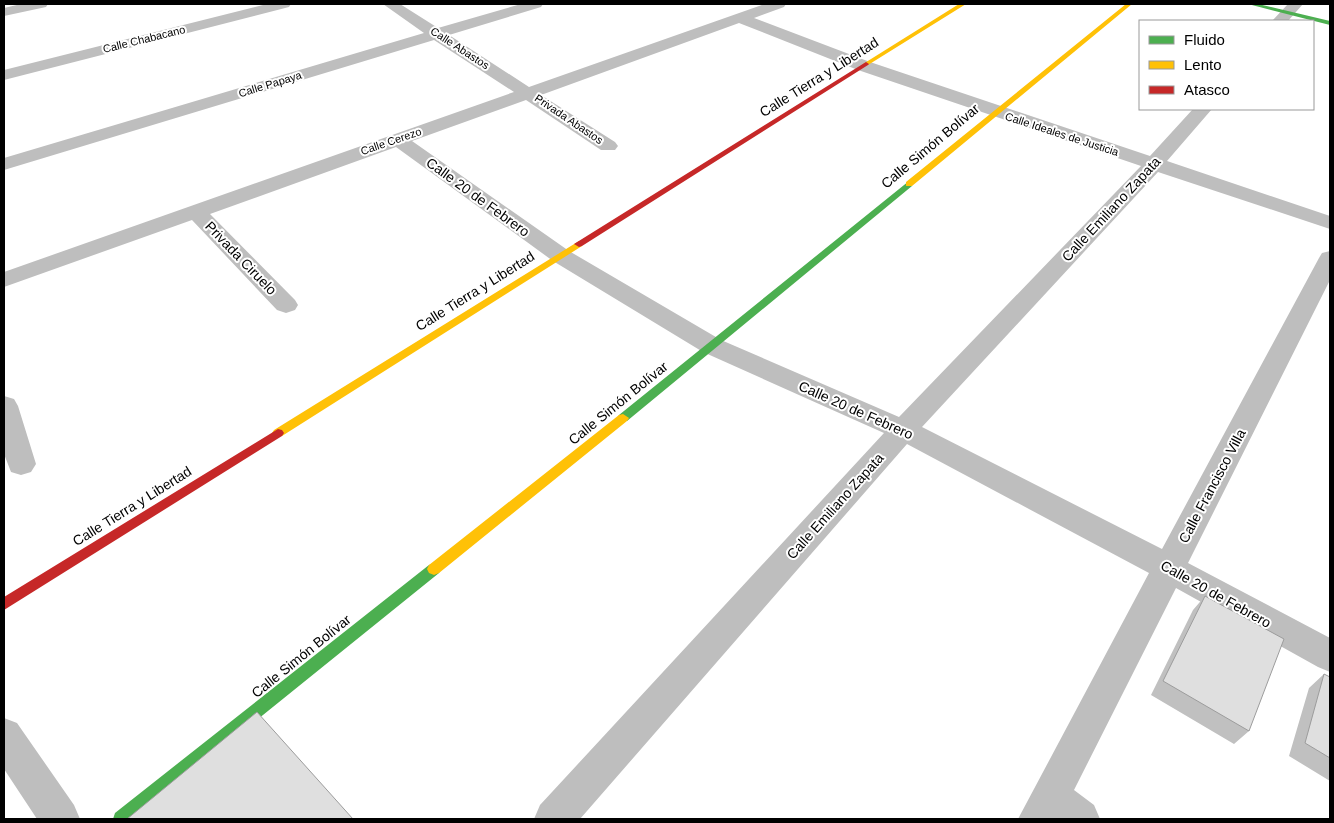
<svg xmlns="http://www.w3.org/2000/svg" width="1334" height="823" font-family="Helvetica,sans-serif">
<rect width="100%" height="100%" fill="#fff"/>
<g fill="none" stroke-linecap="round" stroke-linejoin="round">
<!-- street -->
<path fill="#bebebe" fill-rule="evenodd" d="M 21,4 L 48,4 L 46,7 L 4,16 L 4,8 Z
M 267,4 L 291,4 L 289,7 L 4,80 L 4,70 Z
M 383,4 L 400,4 L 438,28 L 521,4 L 543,4 L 541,7 L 449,35 L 529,87 L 765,4 L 786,4 L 784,7 L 754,18 L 870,62 L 1150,156 L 1193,109 L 1212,109 L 1167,161 L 1330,216 L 1330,229 L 1158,172 L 922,427 L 1162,549 L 1319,258 L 1322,253 L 1330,251 L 1330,280 L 1188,563 L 1330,638 L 1330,672 L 1318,667 L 1176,588 L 1074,790 L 1094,805 L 1100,819 L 1018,819 L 1149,573 L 907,444 L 580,819 L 534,819 L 540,805 L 884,433 L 703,352 L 553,261 L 396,147 L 210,214 L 295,300 L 298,305 L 295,310 L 286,313 L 277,310 L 192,220 L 4,287 L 4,272 L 514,92 L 434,40 L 4,170 L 4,158 L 424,33 ZM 739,23 L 858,70 L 1141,166 L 899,417 L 721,340 L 569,251 L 412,141 L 526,100 L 601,150 L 615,150 L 618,146 L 615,142 L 541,95 Z
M 1288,4 L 1303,4 L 1288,21 L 1272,21 Z
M 4,396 L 14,399 L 18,406 L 36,464 L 31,472 L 21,475 L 11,472 L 4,454 Z
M 4,718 L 17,723 L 74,805 L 80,819 L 37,819 L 4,769 Z"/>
<!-- fast -->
<path fill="#4caf50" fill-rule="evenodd" d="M 1248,4 L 1258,4 L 1330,21 L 1330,25 Z
M 909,181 L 912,182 L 912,186 L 627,421 L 619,421 L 617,418 L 619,415 Z
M 434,563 L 439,565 L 441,569 L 439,573 L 134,819 L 113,819 L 115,813 L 429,565 Z"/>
<!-- slow -->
<path fill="#ffc107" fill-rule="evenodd" d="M 959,4 L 966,4 L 868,65 L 863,64 Z
M 1126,4 L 1132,4 L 912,186 L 906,186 L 906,182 Z
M 579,241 L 582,242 L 582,246 L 282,436 L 274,436 L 272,433 L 274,430 Z
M 623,414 L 629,418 L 627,421 L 439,573 L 434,575 L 429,573 L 427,569 L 429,565 L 619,415 Z"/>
<!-- jam -->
<path fill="#c62828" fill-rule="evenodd" d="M 866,62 L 869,64 L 868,65 L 582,246 L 579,247 L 574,244 Z
M 278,429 L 282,430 L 284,433 L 282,436 L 4,610 L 4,597 Z"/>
</g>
<!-- wall -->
<path fill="#c0c0c0" d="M 1205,596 L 1249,731 L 1234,744 L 1151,695 L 1193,610 Z
M 1324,674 L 1330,677 L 1330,781 L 1289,756 L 1309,688 Z"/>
<!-- building -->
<path fill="#dfdfdf" stroke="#9c9c9c" d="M 1205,596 L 1284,639 L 1249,731 L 1163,681 Z
M 1324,674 L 1330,677 L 1330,758 L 1305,743 Z
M 257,712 L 353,819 L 127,819 Z"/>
<g text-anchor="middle" stroke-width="4" stroke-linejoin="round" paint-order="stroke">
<!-- far-street labels -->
<g font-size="11" fill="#000" stroke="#fff">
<text transform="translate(144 39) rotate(-14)" y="4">Calle Chabacano</text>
<text transform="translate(460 48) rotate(33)" y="4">Calle Abastos</text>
<text transform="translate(270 84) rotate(-17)" y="4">Calle Papaya</text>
<text transform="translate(569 119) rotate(34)" y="4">Privada Abastos</text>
<text transform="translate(1062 134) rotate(18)" y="4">Calle Ideales de Justicia</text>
<text transform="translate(391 141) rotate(-19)" y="4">Calle Cerezo</text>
</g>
<!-- street labels -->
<g font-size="14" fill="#000" stroke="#fff">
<text transform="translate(819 77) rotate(-32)" y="5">Calle Tierra y Libertad</text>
<text transform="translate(930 146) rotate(-40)" y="5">Calle Simón Bolívar</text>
<text transform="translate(478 197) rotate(36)" y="5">Calle 20 de Febrero</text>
<text transform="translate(1111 209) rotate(-47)" y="5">Calle Emiliano Zapata</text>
<text transform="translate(241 258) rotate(46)" y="5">Privada Ciruelo</text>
<text transform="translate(475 291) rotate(-32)" y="5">Calle Tierra y Libertad</text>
<text transform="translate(618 403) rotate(-39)" y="5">Calle Simón Bolívar</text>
<text transform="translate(856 410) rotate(24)" y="5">Calle 20 de Febrero</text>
<text transform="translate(1212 486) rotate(-62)" y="5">Calle Francisco Villa</text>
<text transform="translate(132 506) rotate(-32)" y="5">Calle Tierra y Libertad</text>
<text transform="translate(835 506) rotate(-48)" y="5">Calle Emiliano Zapata</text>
<text transform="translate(1216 594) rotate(29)" y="5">Calle 20 de Febrero</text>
<text transform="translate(301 656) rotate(-39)" y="5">Calle Simón Bolívar</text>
</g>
</g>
<!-- border -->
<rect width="1334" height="823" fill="none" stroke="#000000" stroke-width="10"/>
<!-- legend -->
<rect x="1139" y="20" width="175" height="90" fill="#ffffff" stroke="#999999"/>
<rect x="1149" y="36" width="25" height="8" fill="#4caf50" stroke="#999999"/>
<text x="1184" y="45" font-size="15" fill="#000000">Fluido</text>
<rect x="1149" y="61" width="25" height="8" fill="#ffc107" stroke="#999999"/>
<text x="1184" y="70" font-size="15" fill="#000000">Lento</text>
<rect x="1149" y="86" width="25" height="8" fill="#c62828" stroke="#999999"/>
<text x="1184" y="95" font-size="15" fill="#000000">Atasco</text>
</svg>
